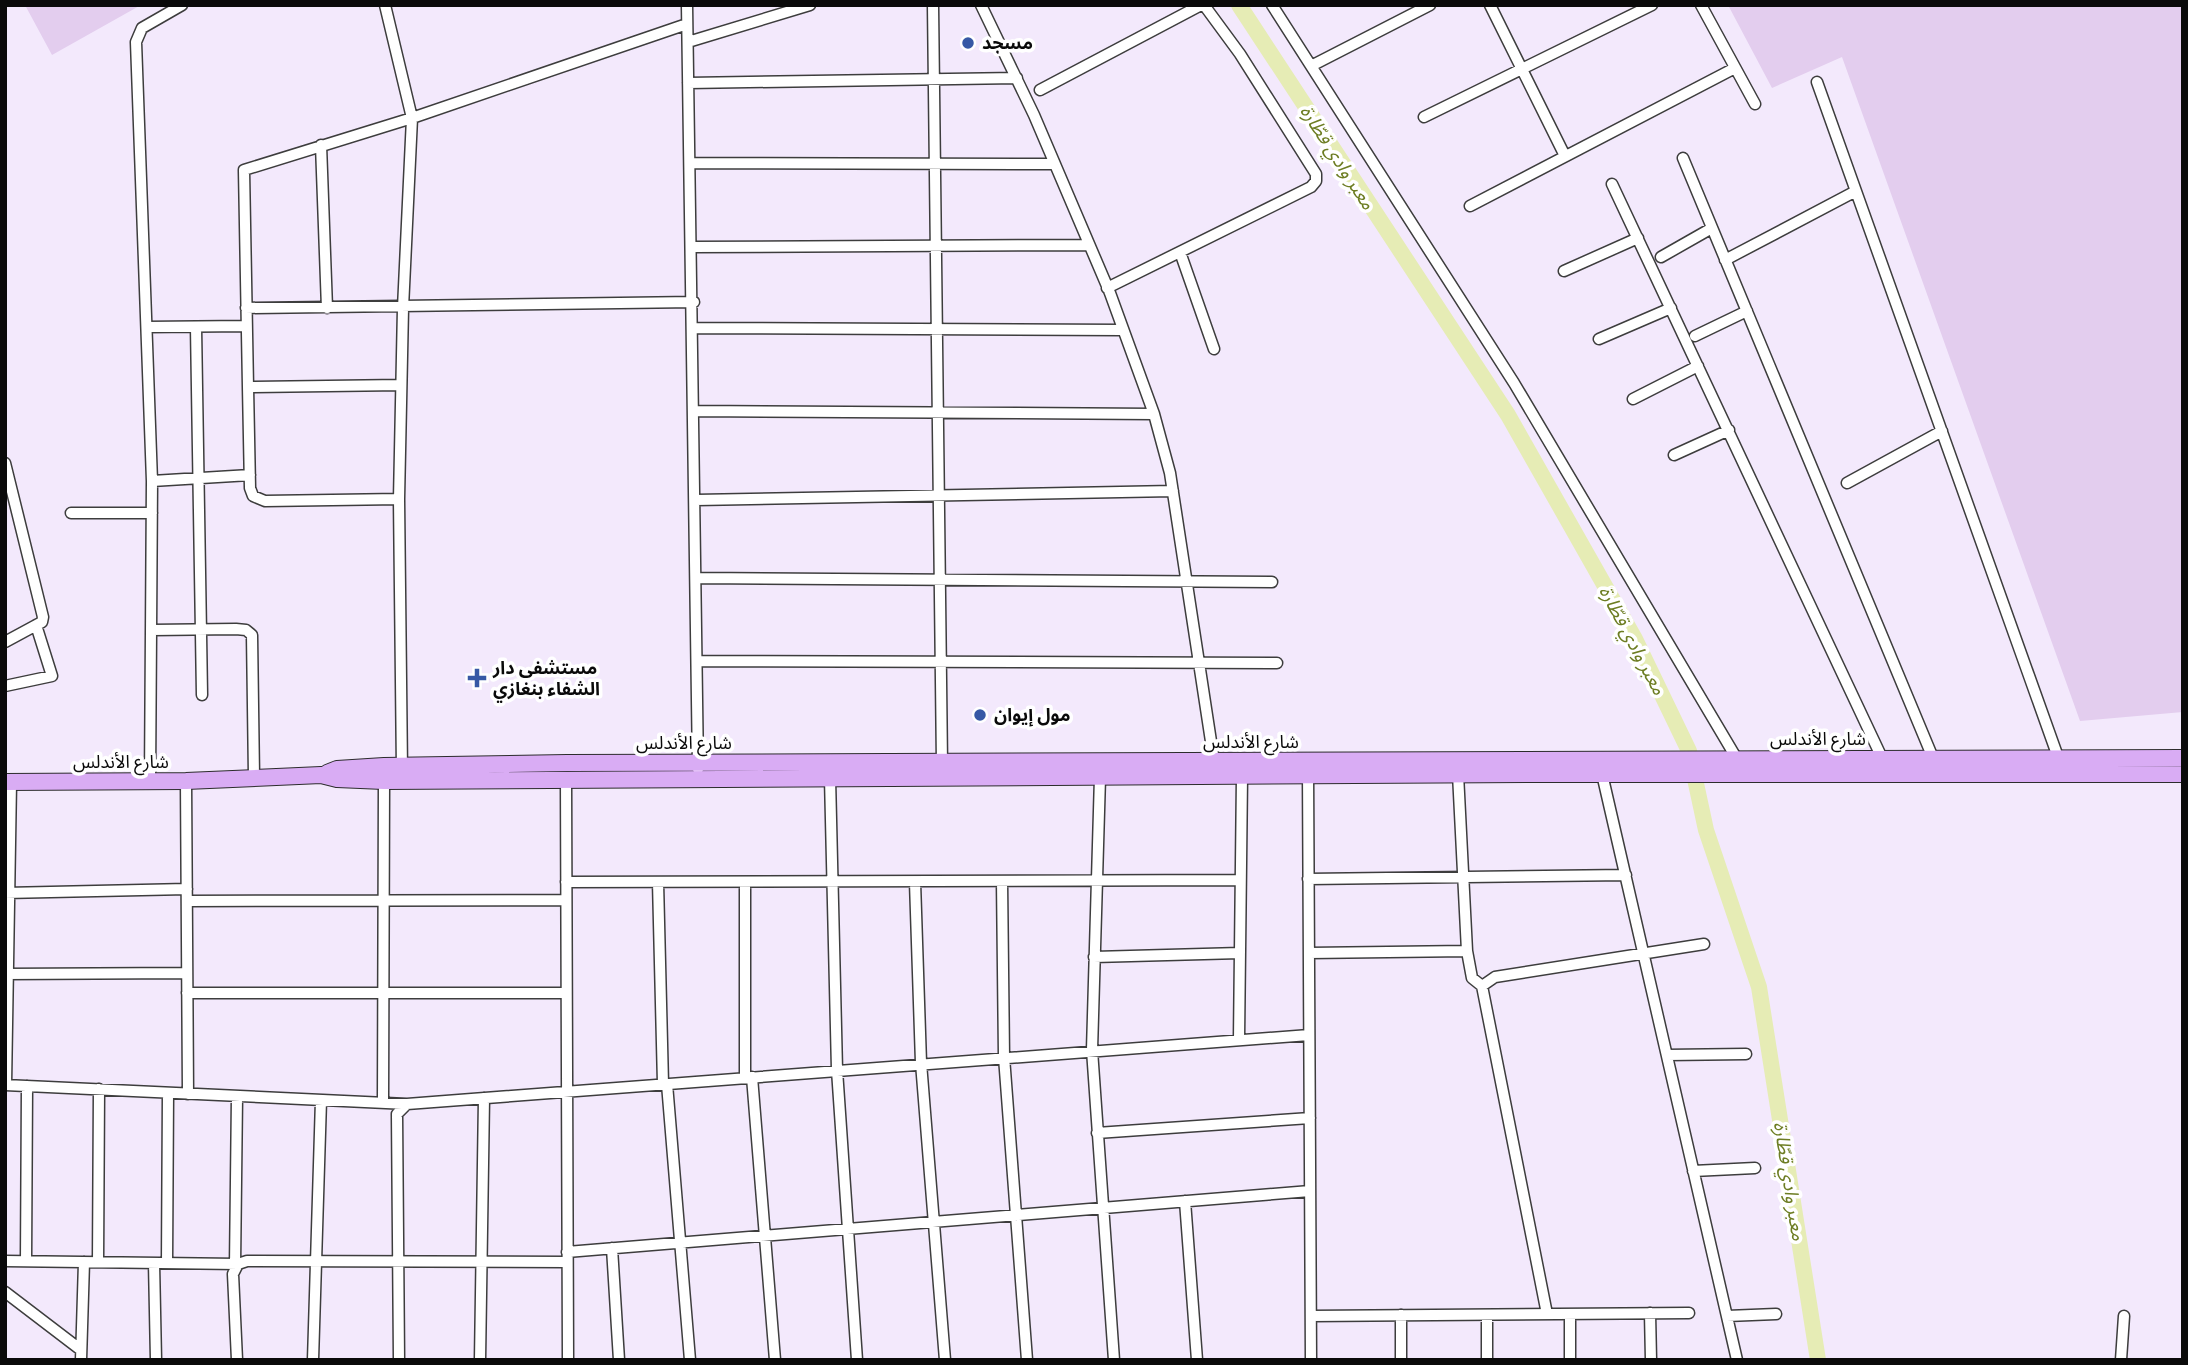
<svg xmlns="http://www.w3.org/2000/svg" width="2188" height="1365" font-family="'IBM Plex Serif','Noto Sans Arabic',serif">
<rect width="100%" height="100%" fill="#f3e9fc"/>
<!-- farmland -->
<path fill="#e3cdee" d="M 25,5 L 141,5 L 52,55 Z
M 1728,5 L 2183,5 L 2183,712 L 2080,721 L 1842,57 L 1772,88 Z"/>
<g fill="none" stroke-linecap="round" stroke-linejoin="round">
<!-- river -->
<path stroke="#e6ecb5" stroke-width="16" d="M 1239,5 L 1508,415 L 1635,639 L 1689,751 L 1706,830 L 1759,987 L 1818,1360"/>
<!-- minor casing -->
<g stroke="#3d3d3d" stroke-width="13">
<path id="minor" d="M 385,5 L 412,118 L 403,308 L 399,499 L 402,771
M 687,5 L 698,769
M 933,5 L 942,765
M 981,5 L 1034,115 L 1110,293 L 1154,414 L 1170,473 L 1214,761
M 1272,5 L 1514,383 L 1737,759
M 1490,5 L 1565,156
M 1701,5 L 1755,104
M 688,42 L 810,5
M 1311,66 L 1430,5
M 1817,82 L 2058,757
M 688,83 L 1017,78
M 1040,90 L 1201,5
M 1424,117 L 1652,5
M 321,145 L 327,308
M 1683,158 L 1933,758
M 690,163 L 1055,164
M 1612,184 L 1882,758
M 1470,206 L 1735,68
M 692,247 L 1089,245
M 1180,252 L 1214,349
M 1661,257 L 1712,228
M 1725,260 L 1856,191
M 1564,271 L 1638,238
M 1107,288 L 1311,187 L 1316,181 L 1316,174 L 1240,54 L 1204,5
M 246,308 L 694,302
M 147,327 L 246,326
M 196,327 L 202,695
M 694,328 L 1123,330
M 1695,336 L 1747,311
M 1599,339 L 1671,308
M 401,385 L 248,387 L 244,170 L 412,118 L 687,24
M 248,387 L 250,488 L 253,496 L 265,501 L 399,499
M 1633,399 L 1698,366
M 695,411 L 1154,414
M 1674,455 L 1729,430
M 5,463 L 43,617 L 42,622 L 5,642
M 152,481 L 250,475
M 1847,483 L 1942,431
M 696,500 L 1173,491
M 71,513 L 152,513
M 697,578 L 1272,582
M 152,630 L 236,629 L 246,630 L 252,635 L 254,777
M 698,661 L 1277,663
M 5,686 L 52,676 L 36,625
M 1308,771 L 1311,1360
M 1458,774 L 1467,951 L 1472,978 L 1482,986
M 1602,774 L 1737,1360
M 1100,777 L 1092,1050 L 1114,1360
M 830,778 L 837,1070 L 857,1360
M 566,779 L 568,1360
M 186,781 L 188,1094
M 150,782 L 152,481 L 136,42 L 142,28 L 182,5
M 1308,879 L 1626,875
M 1002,881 L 1004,1057 L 1027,1360
M 566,882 L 1240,880
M 658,882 L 663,1084
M 915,882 L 921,1063 L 945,1360
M 5,893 L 187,889
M 187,901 L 566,900
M 1309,953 L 1467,951
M 1094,957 L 1240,953
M 5,974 L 187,973
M 187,993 L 566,993
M 1239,1039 L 1242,776
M 1667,1055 L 1746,1054
M 745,1077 L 745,882
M 752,1077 L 775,1360
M 667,1084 L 690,1360
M 5,1085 L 407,1104
M 6,1085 L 11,782
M 383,1103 L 384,781
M 1097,1133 L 1310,1118
M 1693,1171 L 1755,1168
M 1185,1201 L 1197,1360
M 612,1248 L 619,1360
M 567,1252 L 1310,1191
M 5,1261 L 238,1264
M 26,1261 L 27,1086
M 98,1262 L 99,1089
M 154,1263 L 156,1360
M 167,1263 L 168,1093
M 235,1266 L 237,1096
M 5,1292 L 81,1350
M 1650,1313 L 1651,1360
M 1547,1314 L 1482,986 L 1495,977 L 1704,944
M 1570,1314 L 1570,1360
M 1401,1315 L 1401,1360
M 1311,1316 L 1689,1313
M 1727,1316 L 1776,1314
M 81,1360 L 84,1262
M 237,1360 L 233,1274 L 238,1264 L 247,1261 L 567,1262
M 313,1360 L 321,1100
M 399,1360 L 397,1114 L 407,1104 L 1309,1035
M 480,1360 L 484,1098
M 1487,1360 L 1487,1315
M 2121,1360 L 2124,1316"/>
</g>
<!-- secondary casing -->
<g stroke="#2c2c2c" stroke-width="18">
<path id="secondary" d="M 327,773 L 337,769 L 384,766 L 567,763 L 2183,758
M 5,782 L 186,781 L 321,775 L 337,779 L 384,781 L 1532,774 L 2183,774"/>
</g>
<!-- minor -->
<use href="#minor" stroke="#fff" stroke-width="10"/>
<!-- secondary -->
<use href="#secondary" stroke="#d9acf4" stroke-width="16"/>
</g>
<!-- markers -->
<g fill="#3658a5" stroke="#fff" stroke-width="2.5">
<circle cx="968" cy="43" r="7"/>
<path d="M473.5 667.5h7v7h7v7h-7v7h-7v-7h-7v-7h7z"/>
<circle cx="980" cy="715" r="7"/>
</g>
<g text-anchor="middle" stroke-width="7" stroke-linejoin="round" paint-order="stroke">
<!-- poi labels -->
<g font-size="18" font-weight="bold" fill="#0a0a0a" stroke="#fff" text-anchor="start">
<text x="982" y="49">مسجد</text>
<text x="493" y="674">مستشفى دار<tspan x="493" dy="21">الشفاء بنغازي</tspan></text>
<text x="994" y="721">مول إيوان</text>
</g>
<!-- street labels -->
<g font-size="18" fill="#0a0a0a" stroke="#fff">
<text x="1818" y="745">شارع الأندلس</text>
<text x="1251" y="748">شارع الأندلس</text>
<text x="684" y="749">شارع الأندلس</text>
<text x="121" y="768">شارع الأندلس</text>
</g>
<!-- water labels -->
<g font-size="19" font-style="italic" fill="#6d7d23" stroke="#fff">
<text transform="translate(1338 157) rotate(57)" y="7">معبر وادي قطّارة</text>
<text transform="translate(1633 640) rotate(62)" y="7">معبر وادي قطّارة</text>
<text transform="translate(1790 1181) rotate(81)" y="7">معبر وادي قطّارة</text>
</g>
</g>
<!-- border -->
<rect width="2188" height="1365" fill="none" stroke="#0a0a0a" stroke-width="14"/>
</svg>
